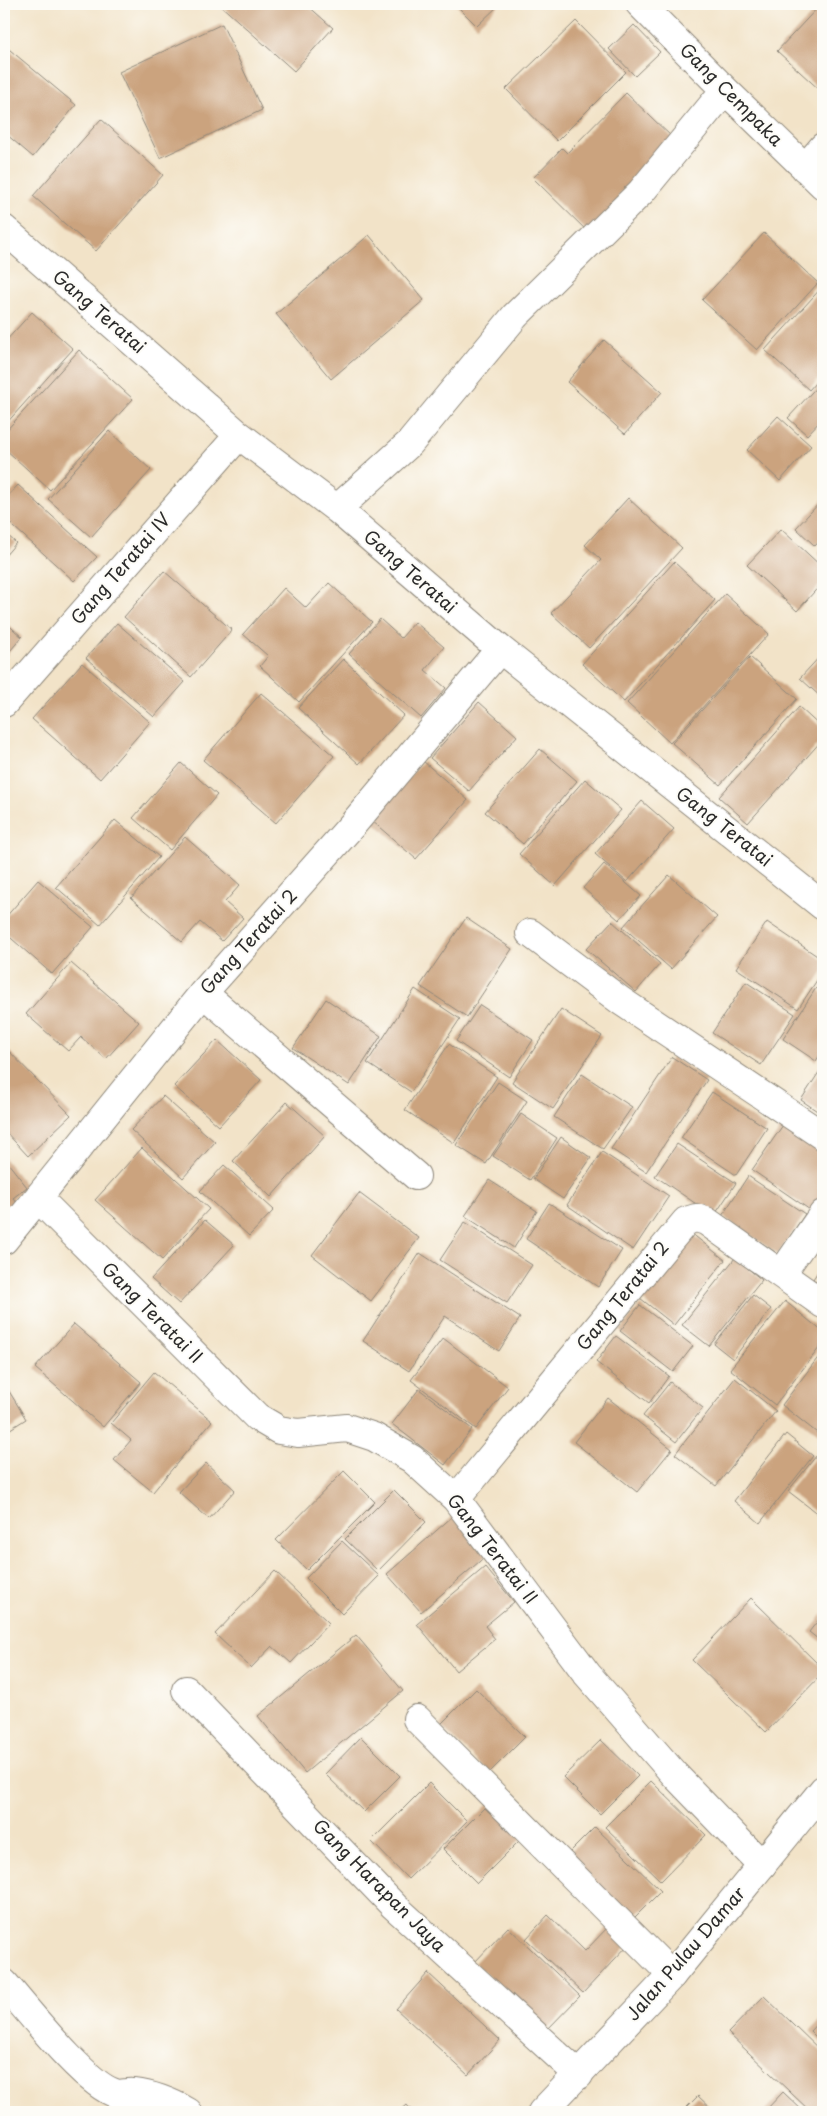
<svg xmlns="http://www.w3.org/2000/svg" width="827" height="2116" font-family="'Playpen Sans',sans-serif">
<rect width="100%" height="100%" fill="#fdfcf7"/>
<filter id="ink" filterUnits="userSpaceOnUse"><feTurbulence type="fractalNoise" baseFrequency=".02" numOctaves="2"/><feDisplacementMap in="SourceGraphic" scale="10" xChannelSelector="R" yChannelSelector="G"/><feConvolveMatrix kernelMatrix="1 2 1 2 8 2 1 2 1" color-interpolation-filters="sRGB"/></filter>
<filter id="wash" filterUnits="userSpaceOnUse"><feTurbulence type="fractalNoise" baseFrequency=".0096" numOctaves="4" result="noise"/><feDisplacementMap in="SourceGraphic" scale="20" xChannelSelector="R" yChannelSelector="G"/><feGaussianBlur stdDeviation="1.12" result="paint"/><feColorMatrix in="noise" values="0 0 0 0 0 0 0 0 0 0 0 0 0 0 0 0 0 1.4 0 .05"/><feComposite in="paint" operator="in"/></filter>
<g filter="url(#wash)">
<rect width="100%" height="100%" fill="#f2e3c8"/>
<g id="blocks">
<!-- building -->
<path fill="#cba37e" d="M 219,4 L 306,4 L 333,28 L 294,71 Z
M 455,4 L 500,4 L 477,26 Z
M 821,4 L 823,4 L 823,90 L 822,92 L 777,51 Z
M 576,21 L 626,72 L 557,141 L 506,89 Z
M 222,24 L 262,110 L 160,158 L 119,72 Z
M 634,25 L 660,52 L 635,76 L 609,49 Z
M 4,45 L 76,105 L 33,157 L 6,134 L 4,137 Z
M 626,93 L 674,139 L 618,196 L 626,204 L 593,237 L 533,178 L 562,148 L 567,153 Z
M 101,119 L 163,175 L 96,251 L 33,196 Z
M 764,233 L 818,283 L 757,350 L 702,300 Z
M 369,235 L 424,300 L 331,379 L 276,314 Z
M 823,286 L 823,374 L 809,390 L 765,350 Z
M 32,312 L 73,349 L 4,426 L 4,343 Z
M 604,340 L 662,392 L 625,434 L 567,382 Z
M 79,350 L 133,399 L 50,490 L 4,448 L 4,433 Z
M 823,380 L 823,418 L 807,435 L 788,418 Z
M 778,416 L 811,446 L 780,481 L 747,450 Z
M 109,431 L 151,470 L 91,537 L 48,499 Z
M 18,485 L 97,557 L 74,581 L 4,518 L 4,500 Z
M 628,498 L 682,548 L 589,648 L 551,613 L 601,560 L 585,545 Z
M 823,499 L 823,537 L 815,546 L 796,528 Z
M 781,529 L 823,568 L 823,582 L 797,611 L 747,565 Z
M 4,532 L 16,543 L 4,557 Z
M 823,547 L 823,558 L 818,553 Z
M 674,562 L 715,600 L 624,702 L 582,664 Z
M 164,571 L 232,630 L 191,677 L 124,617 Z
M 329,583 L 372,622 L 299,702 L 260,666 L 268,656 L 243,634 L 284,588 L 306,608 Z
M 725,594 L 769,634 L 670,743 L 627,703 Z
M 380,619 L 401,638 L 415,622 L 444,647 L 425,670 L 446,688 L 421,718 L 349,654 Z
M 4,621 L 22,637 L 4,658 Z
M 117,623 L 185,682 L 154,717 L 86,658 Z
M 823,653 L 823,699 L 800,678 Z
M 750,657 L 797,699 L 720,785 L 672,743 Z
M 343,659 L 404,715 L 359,764 L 298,708 Z
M 82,663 L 150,722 L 100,779 L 32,719 Z
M 261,693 L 334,756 L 276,823 L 203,760 Z
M 479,702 L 517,736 L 469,791 L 430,758 Z
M 799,707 L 823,729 L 823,739 L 748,823 L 719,797 Z
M 540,749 L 577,781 L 523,844 L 485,812 Z
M 423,761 L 468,800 L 416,859 L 371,820 Z
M 181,763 L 217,795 L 170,850 L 133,818 Z
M 585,779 L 621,810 L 555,886 L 519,854 Z
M 642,801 L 674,829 L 627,882 L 595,854 Z
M 115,820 L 159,857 L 100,925 L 56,887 Z
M 185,837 L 240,885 L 225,902 L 243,918 L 222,941 L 200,922 L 182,942 L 131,898 Z
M 604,864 L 641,896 L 619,920 L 583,888 Z
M 669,875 L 717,917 L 671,969 L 623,927 Z
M 38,880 L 93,927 L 52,974 L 4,932 L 4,919 Z
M 466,918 L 512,949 L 467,1017 L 420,986 Z
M 612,921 L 660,964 L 636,992 L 586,949 Z
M 767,922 L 823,960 L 823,971 L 798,1009 L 736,968 Z
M 71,963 L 139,1022 L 106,1059 L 81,1037 L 68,1051 L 26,1014 Z
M 746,982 L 795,1014 L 761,1065 L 712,1033 Z
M 816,988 L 823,993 L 823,1050 L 816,1061 L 783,1039 Z
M 415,989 L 460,1019 L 411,1092 L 367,1063 Z
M 326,999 L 381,1036 L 349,1085 L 293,1048 Z
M 480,1005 L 533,1040 L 509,1077 L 456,1041 Z
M 561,1009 L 602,1036 L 553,1109 L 512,1082 Z
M 217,1040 L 261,1080 L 219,1126 L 174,1086 Z
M 449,1044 L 497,1077 L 454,1143 L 405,1110 Z
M 4,1046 L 71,1115 L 28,1156 L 4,1130 Z
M 672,1057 L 707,1080 L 646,1172 L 611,1149 Z
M 823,1066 L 823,1115 L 801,1100 Z
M 582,1074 L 632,1107 L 603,1149 L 554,1117 Z
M 498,1082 L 527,1101 L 486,1164 L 456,1145 Z
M 712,1092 L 767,1128 L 736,1175 L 681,1138 Z
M 163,1096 L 215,1142 L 183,1178 L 131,1130 Z
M 287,1102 L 325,1136 L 271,1197 L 233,1161 Z
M 521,1114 L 557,1138 L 530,1180 L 493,1156 Z
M 783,1125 L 823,1152 L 823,1196 L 813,1212 L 752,1170 Z
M 561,1137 L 591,1158 L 563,1199 L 533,1179 Z
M 677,1144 L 736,1183 L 714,1216 L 655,1176 Z
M 142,1148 L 209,1209 L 162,1260 L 95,1200 Z
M 602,1152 L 669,1196 L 633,1250 L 567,1205 Z
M 4,1158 L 27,1187 L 13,1198 L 24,1211 L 4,1226 Z
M 224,1165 L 274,1210 L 249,1236 L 200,1191 Z
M 748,1176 L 805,1214 L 778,1254 L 722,1216 Z
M 489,1180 L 537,1211 L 514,1248 L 465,1216 Z
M 359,1193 L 419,1238 L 371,1301 L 312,1255 Z
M 549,1203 L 622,1250 L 598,1287 L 526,1239 Z
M 205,1220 L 234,1245 L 179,1304 L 151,1279 Z
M 465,1222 L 532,1265 L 507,1303 L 440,1260 Z
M 691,1233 L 725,1260 L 674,1325 L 640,1298 Z
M 420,1253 L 520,1318 L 499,1351 L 445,1316 L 409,1371 L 363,1341 Z
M 735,1258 L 762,1280 L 709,1346 L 682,1325 Z
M 823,1264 L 823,1287 L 813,1279 Z
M 753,1295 L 771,1309 L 733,1359 L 714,1344 Z
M 785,1301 L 823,1332 L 823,1343 L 775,1405 L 730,1369 Z
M 640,1305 L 693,1346 L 673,1372 L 620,1331 Z
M 74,1324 L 141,1382 L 103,1427 L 35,1368 Z
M 616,1336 L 669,1376 L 649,1403 L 596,1362 Z
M 443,1338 L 508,1387 L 476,1429 L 411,1380 Z
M 823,1351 L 823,1433 L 821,1436 L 782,1405 Z
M 154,1372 L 212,1421 L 153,1492 L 114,1460 L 131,1440 L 111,1423 Z
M 735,1378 L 776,1411 L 716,1486 L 675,1454 Z
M 670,1382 L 703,1408 L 676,1442 L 643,1416 Z
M 4,1383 L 26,1419 L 4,1433 Z
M 419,1389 L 472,1429 L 445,1465 L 392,1424 Z
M 608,1398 L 672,1449 L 637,1492 L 574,1442 Z
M 786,1434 L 813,1456 L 760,1523 L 734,1501 Z
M 821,1450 L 823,1452 L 823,1518 L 788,1491 Z
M 206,1463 L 235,1490 L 209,1519 L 179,1492 Z
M 344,1471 L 375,1502 L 307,1570 L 276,1540 Z
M 394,1490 L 426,1522 L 378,1571 L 345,1539 Z
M 453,1516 L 487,1555 L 421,1612 L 387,1574 Z
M 342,1541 L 379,1576 L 342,1614 L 306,1578 Z
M 485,1567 L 514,1602 L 485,1626 L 495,1639 L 456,1671 L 417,1624 Z
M 275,1571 L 329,1623 L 291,1663 L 272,1646 L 251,1668 L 215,1634 Z
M 751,1598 L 823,1669 L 823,1673 L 766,1732 L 692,1660 Z
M 823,1614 L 823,1643 L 809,1632 Z
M 356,1635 L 403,1691 L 305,1773 L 258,1716 Z
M 476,1689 L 525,1737 L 489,1773 L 440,1725 Z
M 361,1737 L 400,1776 L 364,1812 L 325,1774 Z
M 601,1740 L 638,1776 L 600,1814 L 563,1777 Z
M 651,1781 L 706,1835 L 661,1881 L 605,1827 Z
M 429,1783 L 467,1821 L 408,1879 L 371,1841 Z
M 491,1801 L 525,1835 L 477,1883 L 443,1849 Z
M 595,1827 L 661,1891 L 632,1920 L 566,1856 Z
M 548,1915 L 585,1951 L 610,1925 L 629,1944 L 583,1993 L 526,1939 Z
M 508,1927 L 580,1996 L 545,2032 L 474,1963 Z
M 428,1973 L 500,2040 L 468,2075 L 396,2009 Z
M 764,1996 L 823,2053 L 823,2112 L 811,2112 L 728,2033 Z
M 823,2017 L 823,2044 L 810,2031 Z
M 783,2092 L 804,2112 L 767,2112 L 765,2111 Z
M 698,2096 L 715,2112 L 682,2112 Z
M 407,2105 L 413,2112 L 399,2112 Z"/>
</g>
</g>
<g filter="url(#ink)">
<use href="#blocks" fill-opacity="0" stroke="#8e877a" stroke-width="1"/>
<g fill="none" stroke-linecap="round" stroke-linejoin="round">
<!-- minor casing -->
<g stroke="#8e877a" stroke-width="30">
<path id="minor" d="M 640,4 L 725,90 L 823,185
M 805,168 L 823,147
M 4,229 L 239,435 L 337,509 L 500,649 L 823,906
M 337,509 L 410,443 L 515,316 L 641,192 L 725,90
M 4,703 L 239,435
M 530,933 L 621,1001 L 823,1136
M 203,993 L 416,1176
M 38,1198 L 257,1417 L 279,1430 L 298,1433 L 347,1428 L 374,1437 L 412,1459 L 456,1499 L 587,1674 L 674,1774 L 762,1865
M 4,1240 L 203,993 L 354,823 L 500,649
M 782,1273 L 823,1214
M 456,1499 L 686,1221 L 696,1218 L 706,1221 L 823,1304
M 186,1690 L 394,1906 L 579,2075
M 417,1719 L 672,1975
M 4,1983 C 26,2008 86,2085 115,2093 C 121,2095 128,2092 134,2093 C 152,2095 172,2103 188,2112"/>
</g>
<!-- tertiary casing -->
<g stroke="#8e877a" stroke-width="30">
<path id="tertiary" d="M 542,2112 L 672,1975 L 823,1790"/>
</g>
<!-- minor -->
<use href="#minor" stroke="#fff" stroke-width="28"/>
<!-- tertiary -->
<use href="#tertiary" stroke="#fff" stroke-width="28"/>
</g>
</g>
<g text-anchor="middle" stroke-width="4" stroke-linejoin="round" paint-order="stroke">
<!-- street labels -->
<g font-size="18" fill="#2b2b2b" stroke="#fdfcf7">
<text transform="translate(731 95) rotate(45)" y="6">Gang Cempaka</text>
<text transform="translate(99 312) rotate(41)" y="6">Gang Teratai</text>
<text transform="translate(121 569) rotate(-49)" y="6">Gang Teratai IV</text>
<text transform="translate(410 572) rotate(41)" y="6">Gang Teratai</text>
<text transform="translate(724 827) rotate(38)" y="6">Gang Teratai</text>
<text transform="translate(249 942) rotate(-48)" y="6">Gang Teratai 2</text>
<text transform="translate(623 1296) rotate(-51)" y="6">Gang Teratai 2</text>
<text transform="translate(152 1313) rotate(45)" y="6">Gang Teratai II</text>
<text transform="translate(492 1549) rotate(52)" y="6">Gang Teratai II</text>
<text transform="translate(379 1886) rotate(45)" y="6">Gang Harapan Jaya</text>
<text transform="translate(686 1954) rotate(-49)" y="6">Jalan Pulau Damar</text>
</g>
</g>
<!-- margin -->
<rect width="827" height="2116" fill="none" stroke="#fdfcf7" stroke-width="20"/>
</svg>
